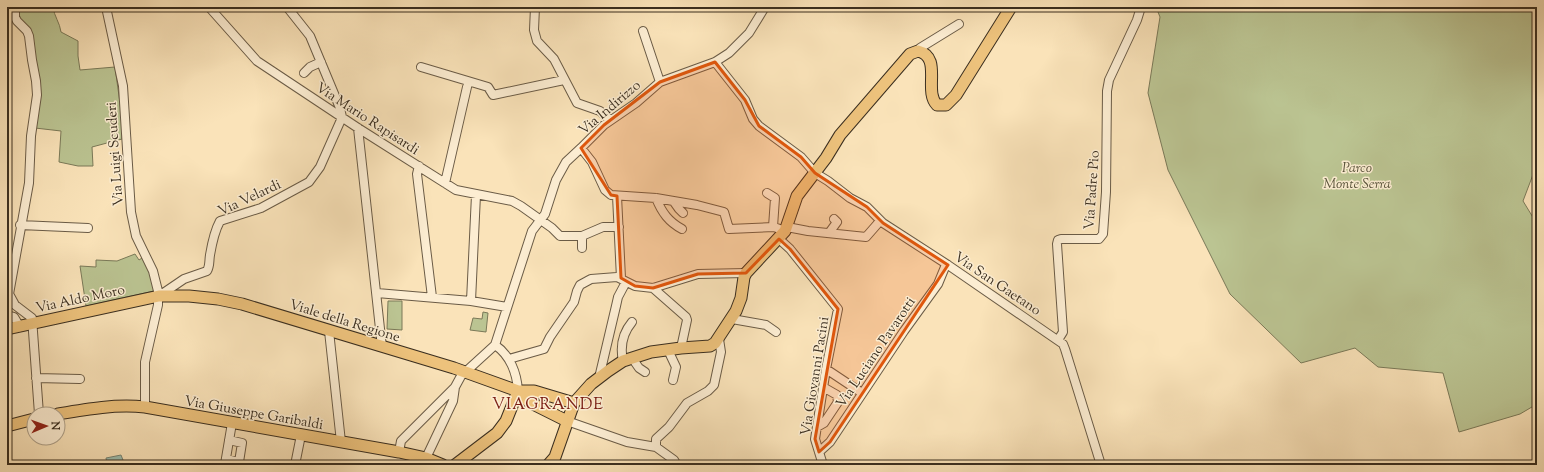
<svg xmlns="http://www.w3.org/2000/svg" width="1544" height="472" font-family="'Sorts Mill Goudy',serif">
<rect width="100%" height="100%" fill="#fae3b9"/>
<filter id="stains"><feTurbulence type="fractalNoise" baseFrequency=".005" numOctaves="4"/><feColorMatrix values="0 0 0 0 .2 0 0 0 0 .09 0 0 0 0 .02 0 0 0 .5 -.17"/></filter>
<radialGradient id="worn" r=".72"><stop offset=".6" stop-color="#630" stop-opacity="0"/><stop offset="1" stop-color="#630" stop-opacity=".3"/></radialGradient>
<!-- green -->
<path fill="#bbc492" stroke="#7a7958" d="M 28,7 L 53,7 C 54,16 60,23 61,32 L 78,41 L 78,56 L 80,70 L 115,67 L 122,118 L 122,139 L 92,147 L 93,166 L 78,166 L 59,162 L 61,131 L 35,128 L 35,62 L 33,36 L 30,29 L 22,22 L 17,12 Z
M 1156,7 L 1537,7 L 1537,164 L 1523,201 L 1537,224 L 1537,404 L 1520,414 L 1459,432 L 1443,373 L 1378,367 L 1355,348 L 1301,363 L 1230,294 L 1168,170 L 1148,93 L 1160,17 Z
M 135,254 L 139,260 L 142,258 L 152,277 L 154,291 L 86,306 L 80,266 L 96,267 L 96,260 L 117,261 Z
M 388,301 L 402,301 L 402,330 L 387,329 Z
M 483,312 L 488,313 L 486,332 L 470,330 L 473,318 L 482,319 Z"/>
<!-- water -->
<path fill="#9ebeaf" stroke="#768475" d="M 121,455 L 123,460 L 122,462 L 107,465 L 106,458 Z"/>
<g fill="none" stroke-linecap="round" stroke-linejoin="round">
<!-- minor casing -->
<g stroke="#6a5b46" stroke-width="10">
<path id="minor" d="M 15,7 L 15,17 L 17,21 L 27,31 L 29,36 L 32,60 L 36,81 L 37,95 L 31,136 L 29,183 L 9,294 L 15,305 L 32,318 L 39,414
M 106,7 L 123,86 L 131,212 L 136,236 L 153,271 L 158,291 L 158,305 L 145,362 L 145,407
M 209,7 L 257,61 L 358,128 L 456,190 L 512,201 L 521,206 L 552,228 L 560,236 L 582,236 L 603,227 L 619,227
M 535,7 L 534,30 L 537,41 L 554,59 L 577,103 L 600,111 L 610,120
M 643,31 L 660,82
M 918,51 L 920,48 L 959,24
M 715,62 L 745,100 L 753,119 L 759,126 L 801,157 L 815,173 L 828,181 L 850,198 L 867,207 L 883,223 L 948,265 L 1063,344 L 1065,349 L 1101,465
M 421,67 L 488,87 L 493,95 L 564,80
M 304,73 L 310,67 L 321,62
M 358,128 L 382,347
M 581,148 L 592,162 L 605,190 L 611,195 L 656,198 L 697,205 L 724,212 L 729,229 L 774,227 L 785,231
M 419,166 L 417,174 L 432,297
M 445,183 L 467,87
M 767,193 L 775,198 L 773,227
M 617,196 L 621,278
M 656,198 C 662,213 669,222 682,229
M 674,202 L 679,209 L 683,213
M 20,225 L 88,228
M 787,227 L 808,231 L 866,237 L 880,221
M 829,233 L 837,222 L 834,219
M 779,239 L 790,249 L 838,309 L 826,369 L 815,439 L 823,465
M 582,248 L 582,236
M 653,288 L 686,317 L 687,320 L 681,348
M 377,293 L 471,301 L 507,307
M 159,296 L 184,279 L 207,271 C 210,266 209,261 210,255 C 212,243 214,232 220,221 L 261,208 L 309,182 L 320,167 L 340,122 L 342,117 L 340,108 L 310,36 L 287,7
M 471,301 L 476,195
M 7,315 L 14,317 L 20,327
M 732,319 L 766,325 L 776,332
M 329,331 L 341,442
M 1058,340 L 1063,332 L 1057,244 L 1058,240 L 1061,239 L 1099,239 L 1103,234 L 1106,192 L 1107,91 L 1109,80 L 1137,20 L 1141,7
M 495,345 L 532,231 L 545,214 L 556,180 L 566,162 L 581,148 L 604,125 L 636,103 L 660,82 L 715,62 L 729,53 L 749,33 L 765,7
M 495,345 C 510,355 517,373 518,391
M 668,350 L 676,367 L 673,380
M 632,358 L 639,368 L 645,372
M 509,359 L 544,349 L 550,337 L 574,302 L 577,291 L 580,285 L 591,279 L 617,277 L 635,286 L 653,288 L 698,274 L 746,273
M 623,361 C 620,347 622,334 632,322
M 826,369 L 862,393
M 36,378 L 80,379
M 599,378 L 616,306 L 618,297 L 626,282
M 567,421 L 627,442 L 656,447
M 817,427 L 824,423 L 838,402 L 837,395 L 823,387
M 399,452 L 401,441 L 455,387 L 461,376 L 495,345
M 819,452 L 830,442 L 904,331 L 938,284 L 945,267 L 948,265
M 426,458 L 453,401 L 455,387
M 226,459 L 239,462 L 242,443 L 229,440
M 225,464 L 232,423
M 295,465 L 301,435
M 677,465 L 674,460 L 656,447 L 656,439 L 669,427 L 687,403 L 708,391 L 714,385 L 721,352 L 719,339"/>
</g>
<!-- major casing -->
<g stroke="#3a2e1f" stroke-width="13">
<path id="major" d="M 7,329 L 159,296 L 189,296 L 218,299 L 242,304 L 454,368 L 518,391 L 534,391 L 574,403
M 518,391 L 529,402 L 567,421
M 58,414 C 87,409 115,404 145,407 L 399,452 L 426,458 L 443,465
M 7,426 L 34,419
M 455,465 L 497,433 L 506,421 L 518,391
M 548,465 L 555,457 L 574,403 L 591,384 L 608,371 L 623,361 L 651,352 L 681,348 L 710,346 L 715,343 L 736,311 L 741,298 L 744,277 L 746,273 L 785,231 L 797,196 L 826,158 L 840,135 L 910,54 L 918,51 C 943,57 923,91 937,105 L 946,105 L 956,95 L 1011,7"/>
</g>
<!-- minor -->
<use href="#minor" stroke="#fcedd2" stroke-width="8"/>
<!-- major -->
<use href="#major" stroke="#edc27c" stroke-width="11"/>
</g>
<!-- marked area -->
<path fill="#df570d" fill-opacity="0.2" stroke="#df570d" stroke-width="3" stroke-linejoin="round" d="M 715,62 L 745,100 L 759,126 L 801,157 L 815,173 L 867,207 L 883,223 L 948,265 L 830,442 L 819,452 L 815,439 L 838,309 L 790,249 L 779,239 L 746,273 L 698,274 L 653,288 L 635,286 L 621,278 L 617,196 L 611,195 L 581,148 L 604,125 L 660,82 Z"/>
<g text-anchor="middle" stroke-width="3" stroke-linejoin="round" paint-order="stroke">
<!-- street labels -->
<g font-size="14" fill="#3a2e1f" stroke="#fcedd2">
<text transform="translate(609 107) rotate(-40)" y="5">Via Indirizzo</text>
<text transform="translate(368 118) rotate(33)" y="5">Via Mario Rapisardi</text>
<text transform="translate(114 154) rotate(-94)" y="5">Via Luigi Scuderi</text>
<text transform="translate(1091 190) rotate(-86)" y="5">Via Padre Pio</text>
<text transform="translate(249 197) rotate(-25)" y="5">Via Velardi</text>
<text transform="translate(998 283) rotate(34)" y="5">Via San Gaetano</text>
<text transform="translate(80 298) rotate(-12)" y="5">Via Aldo Moro</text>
<text transform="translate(345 320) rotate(17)" y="5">Viale della Regione</text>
<text transform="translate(875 352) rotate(-56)" y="5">Via Luciano Pavarotti</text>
<text transform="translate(814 376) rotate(-81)" y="5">Via Giovanni Pacini</text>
<text transform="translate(254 412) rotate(10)" y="5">Via Giuseppe Garibaldi</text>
</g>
<!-- park labels -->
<g font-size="14" font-style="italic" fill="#5a543c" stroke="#fcedd2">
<text x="1357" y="172">Parco<tspan x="1357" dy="16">Monte Serra</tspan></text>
</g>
<!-- quarter labels -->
<g font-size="16" letter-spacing="1" fill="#7a1f14" stroke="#fcedd2">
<text x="548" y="409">VIAGRANDE</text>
</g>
</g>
<!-- margin -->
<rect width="1544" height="472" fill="none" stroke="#fae3b9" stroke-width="24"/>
<rect x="8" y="8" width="1528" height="456" fill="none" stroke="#3a2e1f" stroke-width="2"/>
<rect x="12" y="12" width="1520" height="448" fill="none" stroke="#3a2e1f"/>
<!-- north arrow -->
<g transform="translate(46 426) rotate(88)"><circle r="19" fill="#fcedd2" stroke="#aea18a"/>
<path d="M0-3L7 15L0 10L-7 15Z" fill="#8f2418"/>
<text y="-6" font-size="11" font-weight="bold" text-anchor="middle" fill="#3a2e1f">N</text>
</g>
<rect width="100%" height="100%" filter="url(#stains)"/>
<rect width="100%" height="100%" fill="url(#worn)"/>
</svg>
